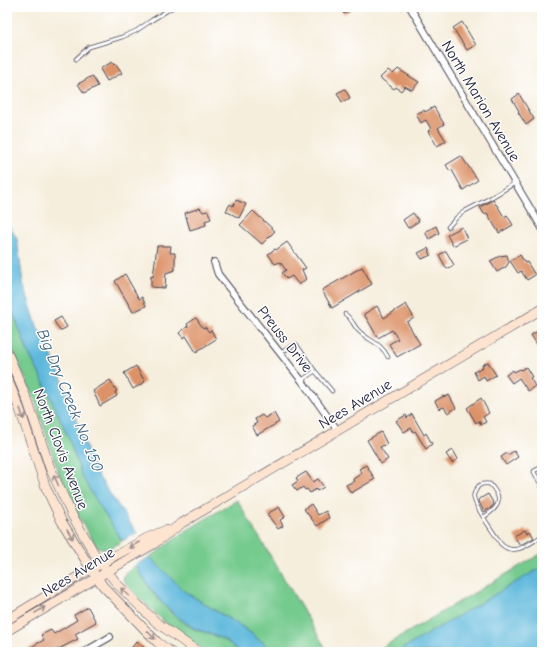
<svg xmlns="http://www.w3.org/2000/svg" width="549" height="659" font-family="'Comic Neue',sans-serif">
<rect width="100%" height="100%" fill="#fff"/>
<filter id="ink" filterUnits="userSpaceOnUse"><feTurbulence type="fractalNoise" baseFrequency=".025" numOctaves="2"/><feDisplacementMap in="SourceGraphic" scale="8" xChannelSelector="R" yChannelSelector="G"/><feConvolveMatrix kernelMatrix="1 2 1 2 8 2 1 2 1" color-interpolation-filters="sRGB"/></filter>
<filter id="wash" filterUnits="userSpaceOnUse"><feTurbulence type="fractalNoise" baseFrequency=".012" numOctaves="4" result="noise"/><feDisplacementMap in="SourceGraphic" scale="16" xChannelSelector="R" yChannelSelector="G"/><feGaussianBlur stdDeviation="0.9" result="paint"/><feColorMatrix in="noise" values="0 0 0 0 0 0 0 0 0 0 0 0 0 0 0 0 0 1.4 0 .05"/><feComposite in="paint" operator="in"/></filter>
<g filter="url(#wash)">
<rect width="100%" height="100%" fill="#f6eedd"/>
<!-- green -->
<path fill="#74ca8e" stroke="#4b7664" d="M 7,283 L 14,315 L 28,352 L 46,387 L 69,439 L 81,474 L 93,494 L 122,541 L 108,550 L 97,547 L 78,516 L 61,480 L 34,398 L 11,346 L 7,335 Z
M 237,500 L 328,652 L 275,652 L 244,628 L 216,611 L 184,591 L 150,557 L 187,530 Z
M 542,553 L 542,652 L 374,652 Z
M 136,565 C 147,589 170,616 194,629 C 198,631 204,632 209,633 C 220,638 232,643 240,652 L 206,652 L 172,628 L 160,618 L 138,597 L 124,582 L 123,578 L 125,577 L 126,573 Z"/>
<!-- water -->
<path fill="#5db8db" stroke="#406d8b" d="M 7,222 L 17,239 L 23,283 L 37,326 L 46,342 L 62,379 L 87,450 L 98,476 L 137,533 L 122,541 L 92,494 L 81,474 L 69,439 L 46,387 L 28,352 L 14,315 L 7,283 Z
M 150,557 L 184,591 L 216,611 L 244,628 L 275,652 L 240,652 L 225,640 L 208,633 L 195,629 L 179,618 L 165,606 L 151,589 L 141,575 L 136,565 Z
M 540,569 L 542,570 L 542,652 L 397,652 L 533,572 Z"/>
<g id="blocks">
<!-- building -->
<path fill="#dc9267" d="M 340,7 L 356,7 L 344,14 Z
M 462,22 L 476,45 L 467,50 L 453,28 Z
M 112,62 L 114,65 L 116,64 L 122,73 L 107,81 L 100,69 Z
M 398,69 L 419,82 L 412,90 L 405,86 L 401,91 L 396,87 L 394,89 L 380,78 L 388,70 L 393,74 Z
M 92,76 L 98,86 L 84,93 L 78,84 Z
M 345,89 L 350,98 L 342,102 L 337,93 Z
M 519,94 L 534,119 L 526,125 L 518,112 L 519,111 L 512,99 Z
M 434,107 L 444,124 L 438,128 L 446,141 L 437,146 L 428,131 L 431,129 L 426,120 L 421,123 L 416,114 L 424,110 L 425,112 Z
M 461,156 L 478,180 L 463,190 L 452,170 L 450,171 L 446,165 Z
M 236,200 L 246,204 L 239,218 L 226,211 L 230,204 L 233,206 Z
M 493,200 L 496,205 L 497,205 L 504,217 L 507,215 L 513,225 L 499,233 L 487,213 L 484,214 L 480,207 Z
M 200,208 L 203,212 L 208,211 L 211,219 L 205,221 L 206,225 L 190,230 L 185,213 Z
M 253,211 L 275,231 L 262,244 L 240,225 Z
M 413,213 L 419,221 L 408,228 L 403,220 Z
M 436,226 L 439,233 L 429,239 L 425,232 Z
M 462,227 L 467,239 L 453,246 L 447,235 Z
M 287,242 L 306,268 L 302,270 L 306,279 L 299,285 L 292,276 L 287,279 L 282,273 L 286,270 L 280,262 L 275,264 L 268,254 L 275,249 L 276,250 Z
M 157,246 L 171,246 L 170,253 L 175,253 L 175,270 L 166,273 L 165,288 L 151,287 L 151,276 L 153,277 Z
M 428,248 L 431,255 L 422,259 L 418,253 Z
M 446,251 L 454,265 L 447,269 L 439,255 Z
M 507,255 L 509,262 L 506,267 L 497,272 L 490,261 L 500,256 Z
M 520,255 L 525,263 L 527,262 L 535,275 L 527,280 L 521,271 L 518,273 L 510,261 Z
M 362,267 L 372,284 L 332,308 L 322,290 Z
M 125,274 L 139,299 L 142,297 L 146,306 L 133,312 L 115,281 Z
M 406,304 L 414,318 L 407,322 L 420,344 L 397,357 L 389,344 L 398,339 L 392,330 L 378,338 L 364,314 L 377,306 L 384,318 Z
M 61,317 L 67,327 L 60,331 L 54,321 Z
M 196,318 L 203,328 L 205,327 L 209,332 L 211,330 L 216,339 L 196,352 L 186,336 L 183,338 L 179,333 L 188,326 L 187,324 Z
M 542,329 L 542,352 L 531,335 Z
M 488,362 L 496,375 L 486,381 L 484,376 L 478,380 L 474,372 L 483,367 L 482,365 Z
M 136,366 L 145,382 L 133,389 L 124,373 Z
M 526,367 L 532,377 L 530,378 L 535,386 L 528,391 L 519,378 L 512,383 L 506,375 L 513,370 L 514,372 L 520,369 L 521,370 Z
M 110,380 L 117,391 L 115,392 L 117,396 L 100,406 L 93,391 Z
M 449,395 L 456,408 L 448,413 L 444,407 L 439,409 L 435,401 L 444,396 L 445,397 Z
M 481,398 L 489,413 L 483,417 L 486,422 L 481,425 L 479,421 L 476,423 L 467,408 Z
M 274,413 L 279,422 L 257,435 L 252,426 L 257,423 L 255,419 L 262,415 L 265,418 Z
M 412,414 L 424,435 L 426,433 L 432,444 L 426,449 L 415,431 L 413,432 L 411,428 L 404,432 L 396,421 L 406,415 L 407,418 Z
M 381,432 L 387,444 L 380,447 L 388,459 L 381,464 L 367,440 Z
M 453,450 L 458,459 L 452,463 L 446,454 Z
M 514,451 L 518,457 L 506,465 L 501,457 L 507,453 L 508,455 Z
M 366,465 L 375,479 L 351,493 L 346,485 L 354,481 L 353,479 L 362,473 L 359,469 Z
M 306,472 L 313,482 L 318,479 L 324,487 L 317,491 L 316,489 L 310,493 L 307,489 L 305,490 L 303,487 L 297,491 L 292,485 L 298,481 L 296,478 Z
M 488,494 L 494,504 L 491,508 L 484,512 L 478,500 Z
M 311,504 L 318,515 L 326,511 L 329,518 L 317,526 L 304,509 Z
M 279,507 L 285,517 L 280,520 L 283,526 L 278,529 L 267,514 Z
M 525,530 L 527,533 L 530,531 L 534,538 L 520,545 L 514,536 Z
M 88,607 L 96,622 L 75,634 L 78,639 L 53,652 L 22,652 L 44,640 L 41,635 L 51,630 L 54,634 L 77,620 L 74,615 Z
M 137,641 L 149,652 L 128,652 Z"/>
</g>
</g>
<g filter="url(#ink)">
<use href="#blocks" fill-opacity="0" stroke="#424153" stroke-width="1"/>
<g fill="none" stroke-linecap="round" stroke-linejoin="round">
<!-- lane casing -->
<g stroke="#424153" stroke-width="4.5">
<path id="lane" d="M 76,59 L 89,47 L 122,37 L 136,31 L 152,20 L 173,7
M 448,227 L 458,216 L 465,211 L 492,197 L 515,183
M 345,314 C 351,318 353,324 357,329 C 367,341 380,341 388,357
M 280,353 L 296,344 L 315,371 L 332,391
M 302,380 L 315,371
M 542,467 L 534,471 L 534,472 L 542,487
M 484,517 C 501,506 503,499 490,484 C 482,483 478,484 475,492 C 474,494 473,495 474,498 C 475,508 495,534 501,544 C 514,557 529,544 542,536"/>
</g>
<!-- street casing -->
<g stroke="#424153" stroke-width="8">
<path id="street" d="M 410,7 L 542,228
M 214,262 L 218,274 L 302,381 L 338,431
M 84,652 L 110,637"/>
</g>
<!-- secondary casing -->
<g stroke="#424153" stroke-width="10">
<path id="secondary" d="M 7,352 L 28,402 L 50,468 L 72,515 L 94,553 L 107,571 L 118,585 L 156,622 L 198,652
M 7,378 L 19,407 L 46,488 L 62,522 L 91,569 L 103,586 L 157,642 L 171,652
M 7,620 L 82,574 L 147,538 L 166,530
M 7,631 L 152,545 L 182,523 L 542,309"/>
</g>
<!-- lane -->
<use href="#lane" stroke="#fff" stroke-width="3"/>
<!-- street -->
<use href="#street" stroke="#fff" stroke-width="6"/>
<!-- secondary -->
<use href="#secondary" stroke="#fde4d1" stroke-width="9"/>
</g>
<!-- one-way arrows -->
<defs><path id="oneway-shaft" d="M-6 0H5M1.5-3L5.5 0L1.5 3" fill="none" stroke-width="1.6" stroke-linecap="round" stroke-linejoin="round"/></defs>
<g stroke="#9a8d8e">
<use href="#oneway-shaft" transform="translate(22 414) rotate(72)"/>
<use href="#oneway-shaft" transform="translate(56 480) rotate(-114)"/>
<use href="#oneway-shaft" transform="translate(70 534) rotate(59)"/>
<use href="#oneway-shaft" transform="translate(134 545) rotate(150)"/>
<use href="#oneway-shaft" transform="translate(125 592) rotate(-136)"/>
<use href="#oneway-shaft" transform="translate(40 610) rotate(-31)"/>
<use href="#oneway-shaft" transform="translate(151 635) rotate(45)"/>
</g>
</g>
<g text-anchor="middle" stroke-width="3" stroke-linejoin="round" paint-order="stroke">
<!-- street labels -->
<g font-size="15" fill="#22223b" stroke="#fff">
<text transform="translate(481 101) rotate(59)" y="5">North Marion Avenue</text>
<text transform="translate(285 339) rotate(52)" y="5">Preuss Drive</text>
<text transform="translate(355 404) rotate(-31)" y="5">Nees Avenue</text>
<text transform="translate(61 449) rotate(69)" y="5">North Clovis Avenue</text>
<text transform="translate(78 572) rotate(-31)" y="5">Nees Avenue</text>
</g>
<!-- water labels -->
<g font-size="16" font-style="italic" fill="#3a5e7b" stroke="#fff">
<text transform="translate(71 400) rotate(68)" y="6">Big Dry Creek No. 150</text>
</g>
</g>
<!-- margin -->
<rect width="549" height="659" fill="none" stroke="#fff" stroke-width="24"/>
</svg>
